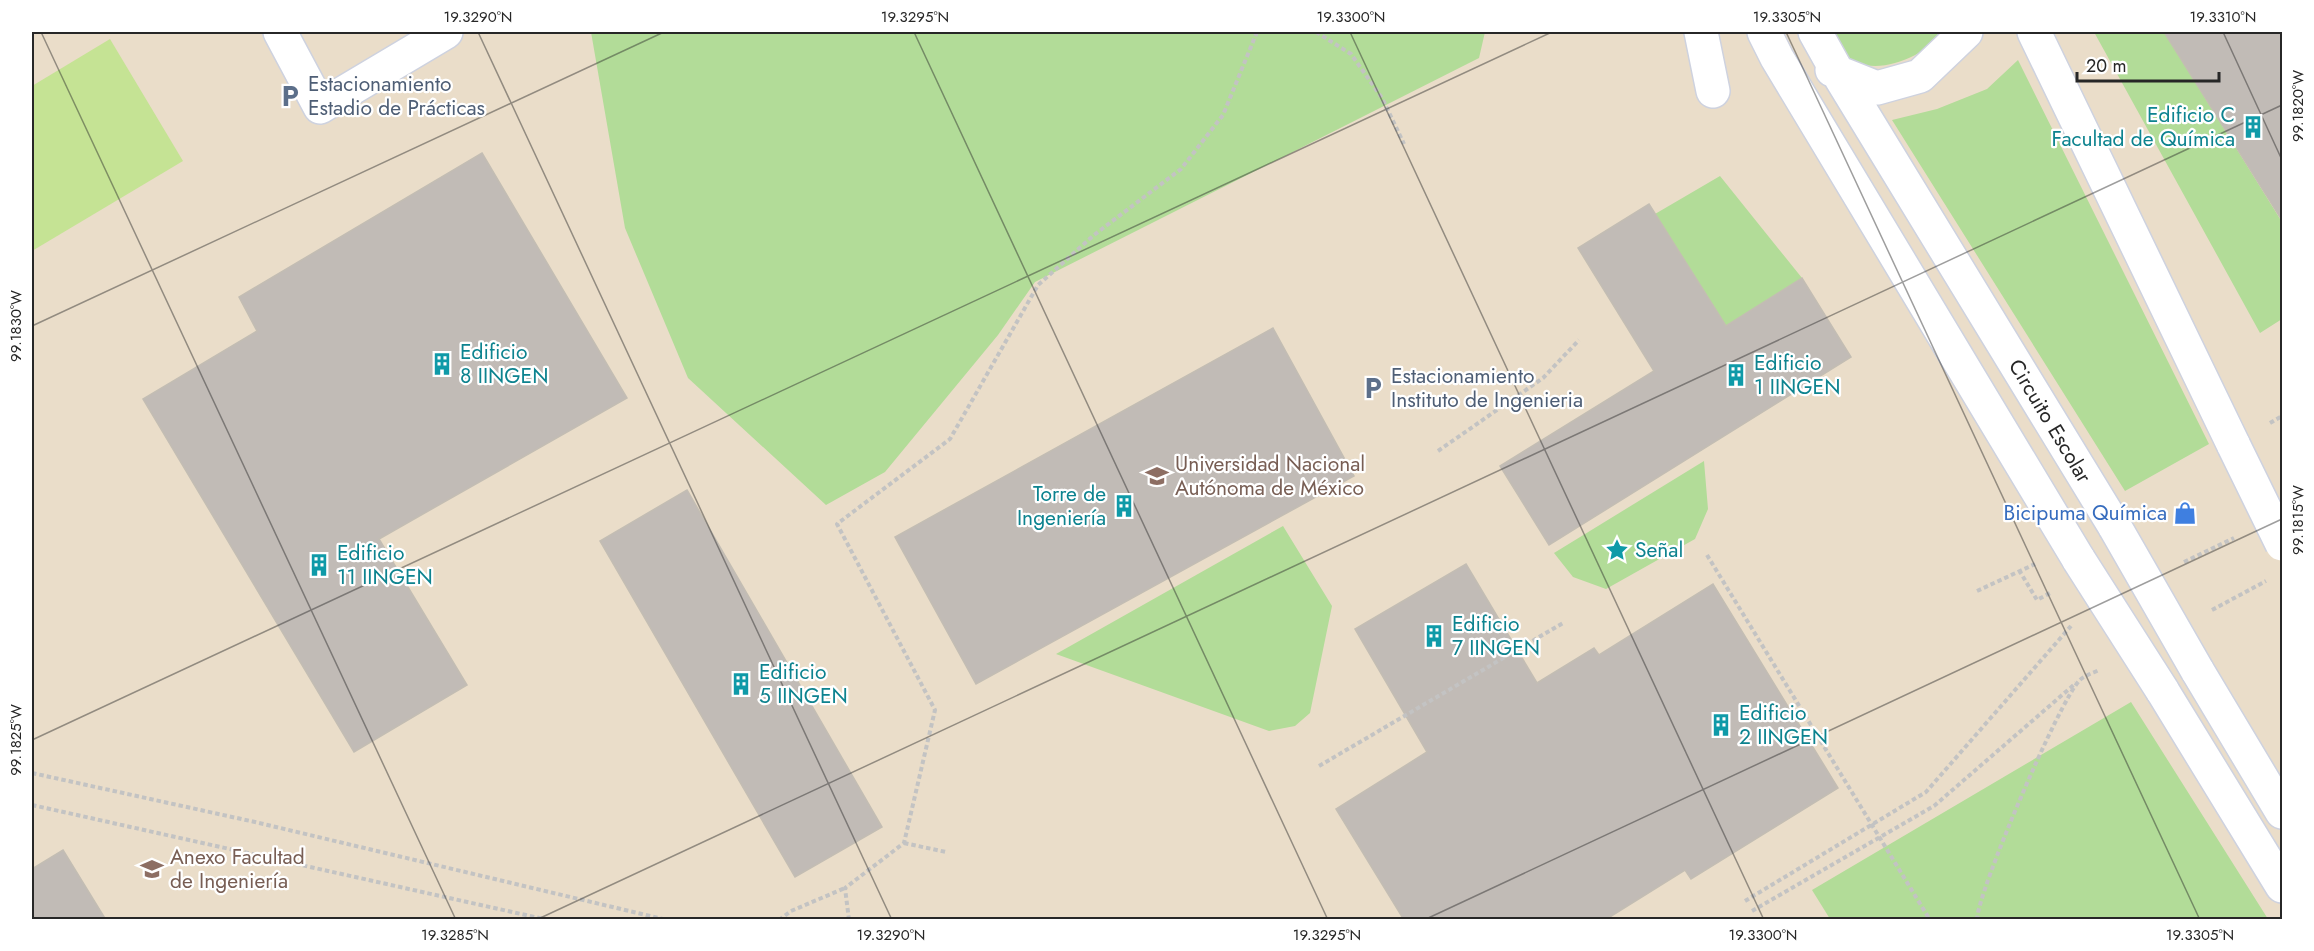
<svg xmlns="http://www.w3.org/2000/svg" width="2314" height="951" font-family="Jost,sans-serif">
<rect width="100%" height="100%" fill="#e8e1d9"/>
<!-- education -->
<path fill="#eaddc9" d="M 32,32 L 2282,32 L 2282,919 L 32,919 Z"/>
<!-- green -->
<path fill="#b2dc98" d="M 591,32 L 1485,32 L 1479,58 L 1035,282 L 998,335 L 885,472 L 826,505 L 688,378 L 625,228 Z
M 1833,32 L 1944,32 C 1924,57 1870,82 1843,53 C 1838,49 1836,38 1833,32 Z
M 2094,32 L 2164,32 L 2282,222 L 2282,319 L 2260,333 Z
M 2018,60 L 2209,444 L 2125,491 L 1892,120 L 1937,109 L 1987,89 Z
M 1720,176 L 1802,278 L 1726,326 L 1655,214 Z
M 1704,461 L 1708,509 L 1695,539 L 1606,589 L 1573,577 L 1554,553 Z
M 1283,526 L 1332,606 L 1310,713 L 1295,726 L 1269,731 L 1056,654 Z
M 2131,702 L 2268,919 L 1830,919 L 1812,890 Z"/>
<!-- pitch -->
<path fill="#c5e394" d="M 110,39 L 183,161 L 32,251 L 32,86 Z"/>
<!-- building -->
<path fill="#c1bbb6" stroke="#c3bdb3" stroke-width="1.5" d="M 2164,32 L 2283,32 L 2283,222 Z
M 482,153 L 627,398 L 379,539 L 467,685 L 354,752 L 143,399 L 257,331 L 239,297 Z
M 1649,204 L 1726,326 L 1802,278 L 1851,357 L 1549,545 L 1500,466 L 1654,371 L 1578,248 Z
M 1273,328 L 1354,476 L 976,684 L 895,537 Z
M 687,490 L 882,827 L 795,877 L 600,541 Z
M 1466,564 L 1537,683 L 1594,648 L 1599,655 L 1713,584 L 1838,788 L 1691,879 L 1685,870 L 1605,920 L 1404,920 L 1336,809 L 1427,752 L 1355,629 Z
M 63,850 L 106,920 L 32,920 L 32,869 Z"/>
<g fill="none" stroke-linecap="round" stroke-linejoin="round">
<!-- minor casing -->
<g stroke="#ced2df" stroke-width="36">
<path id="minor" d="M 280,32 L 320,107 L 446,32
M 1701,32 L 1713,91
M 1764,32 L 1777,58 L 2079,560
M 1815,32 L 1839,75 L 2115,527
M 2034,32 L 2234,446
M 1832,70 L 1877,88 L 1920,76 L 1966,32
M 2197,670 L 2282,812
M 2162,690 L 2282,886"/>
</g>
<!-- path -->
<path stroke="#c3c3c3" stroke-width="4" stroke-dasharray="4.5 3" stroke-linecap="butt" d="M 1316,32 L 1351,54 L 1382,98 L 1404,144
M 2270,423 L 2282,416
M 1438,451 L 1543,378 L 1579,340
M 1707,555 L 1930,920
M 2184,562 L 2234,538
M 2019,570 L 2037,600 L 2050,593
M 1977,591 L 2035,564
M 2212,610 L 2266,581
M 1319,766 L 1563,623
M 32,773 L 255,822 L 667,920
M 32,805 L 548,920
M 904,843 L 946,852
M 1745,901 L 1926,792 L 2071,626
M 1752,911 L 1934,806 L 2076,683
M 779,920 L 791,911 L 845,888
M 849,920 L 845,888 L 904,843 L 935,710 L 837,524 L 950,439 L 1038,285 L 1094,235 L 1181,169 L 1223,115 L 1257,32
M 1713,920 L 1713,919
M 1977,920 C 1977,893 2059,702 2079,681 C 2083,676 2093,673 2099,670"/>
<!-- minor -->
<use href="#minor" stroke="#fff" stroke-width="33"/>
<!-- minor-bridge casing -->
<g stroke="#ced2df" stroke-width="36" stroke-linecap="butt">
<path id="minor-bridge" d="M 2234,446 L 2282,544
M 2115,527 L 2197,670
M 2079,560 L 2162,690"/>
</g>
<!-- minor-bridge -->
<use href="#minor-bridge" stroke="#fff" stroke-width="33"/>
</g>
<!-- ticks -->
<path fill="none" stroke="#272727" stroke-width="1.5" stroke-opacity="0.45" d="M 41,32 L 456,920M 478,32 L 892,920M 914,32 L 1328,920M 1350,32 L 1764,920M 1786,32 L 2200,920M 2223,32 L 2282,160M 32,326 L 664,32M 32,740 L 1552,32M 536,920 L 2282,105M 1424,920 L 2282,519"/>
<!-- icons -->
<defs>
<g id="parking-bare" transform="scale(1.8)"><path d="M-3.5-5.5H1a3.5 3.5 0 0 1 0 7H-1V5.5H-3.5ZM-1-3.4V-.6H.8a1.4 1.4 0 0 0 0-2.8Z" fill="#5c6f8a" stroke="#fff" stroke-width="2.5" paint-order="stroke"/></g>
<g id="building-bare" transform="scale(1.8)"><path d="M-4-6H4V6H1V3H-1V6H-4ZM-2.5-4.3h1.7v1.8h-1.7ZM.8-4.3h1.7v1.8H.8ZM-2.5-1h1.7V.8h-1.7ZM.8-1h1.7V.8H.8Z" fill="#0f9aa8" stroke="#fff" stroke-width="2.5" paint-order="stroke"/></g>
<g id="university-bare" transform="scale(1.8)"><path d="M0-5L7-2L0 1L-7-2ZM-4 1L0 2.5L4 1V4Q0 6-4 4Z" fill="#8d6e63" stroke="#fff" stroke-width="2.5" paint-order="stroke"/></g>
<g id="shop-bare" transform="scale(1.8)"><path d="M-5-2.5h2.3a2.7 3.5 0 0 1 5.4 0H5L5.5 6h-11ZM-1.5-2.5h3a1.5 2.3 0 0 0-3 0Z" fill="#3f7fe0" stroke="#fff" stroke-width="2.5" paint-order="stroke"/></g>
<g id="sight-bare" transform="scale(1.8)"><path d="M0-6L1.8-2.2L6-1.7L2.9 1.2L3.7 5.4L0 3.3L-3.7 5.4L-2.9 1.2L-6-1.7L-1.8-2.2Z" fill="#0f9aa8" stroke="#fff" stroke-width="2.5" paint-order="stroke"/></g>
</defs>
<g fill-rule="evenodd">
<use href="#parking-bare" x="290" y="96"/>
<use href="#building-bare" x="2253" y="127"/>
<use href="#building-bare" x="442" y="364"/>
<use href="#building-bare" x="1736" y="375"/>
<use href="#parking-bare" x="1373" y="388"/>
<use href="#university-bare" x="1157" y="476"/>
<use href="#building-bare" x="1124" y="506"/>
<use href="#shop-bare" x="2185" y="513"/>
<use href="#sight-bare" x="1617" y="550"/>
<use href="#building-bare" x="319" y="565"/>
<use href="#building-bare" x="1434" y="636"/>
<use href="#building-bare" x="741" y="684"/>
<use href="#building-bare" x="1721" y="725"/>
<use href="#university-bare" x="152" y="869"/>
</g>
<g text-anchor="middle" stroke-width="4.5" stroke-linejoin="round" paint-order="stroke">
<!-- service labels -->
<g font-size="21" fill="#4e5e75" stroke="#fff" text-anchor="start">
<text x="308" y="91">Estacionamiento<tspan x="308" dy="24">Estadio de Prácticas</tspan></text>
<text x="1391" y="383">Estacionamiento<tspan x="1391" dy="24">Instituto de Ingenieria</tspan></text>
</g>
<!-- culture labels -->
<g font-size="21" fill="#0d838f" stroke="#fff" text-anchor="start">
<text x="2235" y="122" text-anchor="end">Edificio C<tspan x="2235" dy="24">Facultad de Química</tspan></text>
<text x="460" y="359">Edificio<tspan x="460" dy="24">8 IINGEN</tspan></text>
<text x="1754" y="370">Edificio<tspan x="1754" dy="24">1 IINGEN</tspan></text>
<text x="1106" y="501" text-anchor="end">Torre de<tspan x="1106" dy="24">Ingeniería</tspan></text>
<text x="1635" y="557">Señal</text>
<text x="337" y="560">Edificio<tspan x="337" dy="24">11 IINGEN</tspan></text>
<text x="1452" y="631">Edificio<tspan x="1452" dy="24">7 IINGEN</tspan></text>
<text x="759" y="679">Edificio<tspan x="759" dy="24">5 IINGEN</tspan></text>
<text x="1739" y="720">Edificio<tspan x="1739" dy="24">2 IINGEN</tspan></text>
</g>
<!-- street labels -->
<g font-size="21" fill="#272727" stroke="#fff">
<text transform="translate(2050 421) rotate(59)" y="7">Circuito Escolar</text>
</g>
<!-- education labels -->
<g font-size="21" fill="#785e54" stroke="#fff" text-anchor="start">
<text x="1175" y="471">Universidad Nacional<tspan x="1175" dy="24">Autónoma de México</tspan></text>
<text x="170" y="864">Anexo Facultad<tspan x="170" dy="24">de Ingeniería</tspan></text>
</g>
<!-- shop labels -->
<g font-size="21" fill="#366cbe" stroke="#fff" text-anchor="end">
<text x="2167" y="520">Bicipuma Química</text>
</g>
</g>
<!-- border -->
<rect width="2314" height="951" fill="none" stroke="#ffffff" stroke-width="66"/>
<!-- scale -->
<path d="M2077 72v9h142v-9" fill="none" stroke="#272727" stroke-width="3"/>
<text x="2086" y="72" font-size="18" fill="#272727" stroke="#ffffff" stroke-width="4.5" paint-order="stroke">20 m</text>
<rect x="33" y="33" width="2248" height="885" fill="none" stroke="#272727" stroke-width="2"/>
<g font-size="15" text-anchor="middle" fill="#272727">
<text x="478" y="22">19.3290°N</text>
<text x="915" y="22">19.3295°N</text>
<text x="1351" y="22">19.3300°N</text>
<text x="1787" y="22">19.3305°N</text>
<text x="2223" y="22">19.3310°N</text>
<text transform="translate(2298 106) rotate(-90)" y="5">99.1820°W</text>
<text transform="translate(16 326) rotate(-90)" y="5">99.1830°W</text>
<text transform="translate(2298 520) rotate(-90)" y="5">99.1815°W</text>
<text transform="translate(16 740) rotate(-90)" y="5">99.1825°W</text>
<text x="455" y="940">19.3285°N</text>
<text x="891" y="940">19.3290°N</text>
<text x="1327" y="940">19.3295°N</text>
<text x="1763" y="940">19.3300°N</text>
<text x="2200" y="940">19.3305°N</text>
</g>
</svg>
